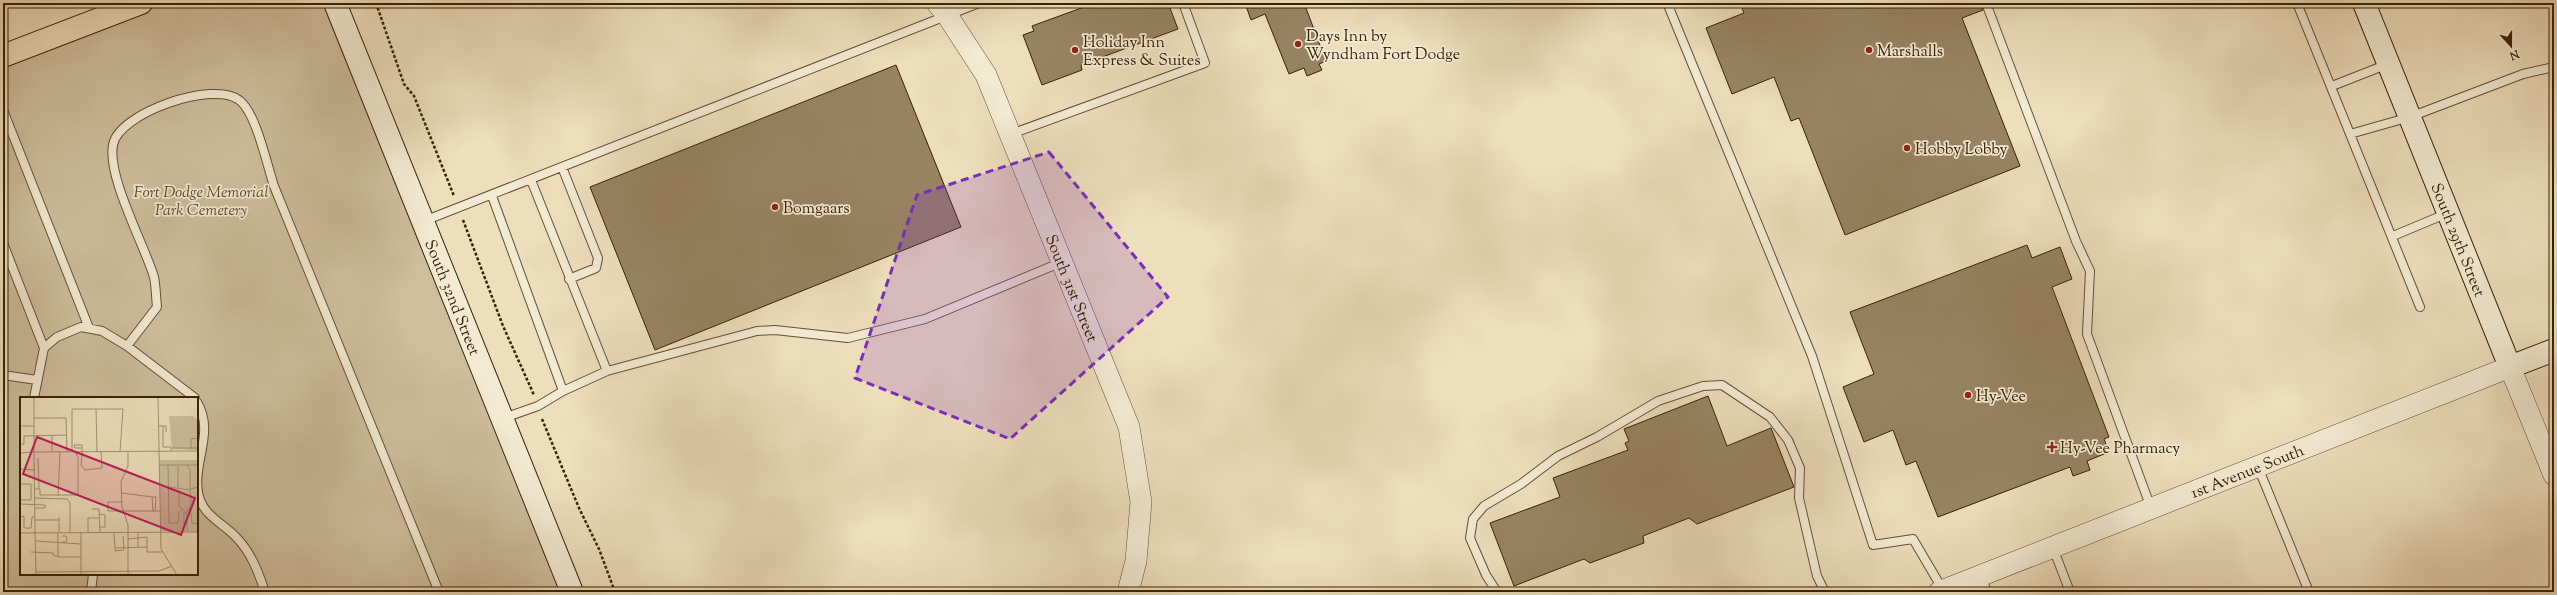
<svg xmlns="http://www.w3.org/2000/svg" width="2557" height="595" font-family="'Sorts Mill Goudy',serif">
<rect width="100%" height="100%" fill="#eddebc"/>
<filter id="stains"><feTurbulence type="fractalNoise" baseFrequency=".005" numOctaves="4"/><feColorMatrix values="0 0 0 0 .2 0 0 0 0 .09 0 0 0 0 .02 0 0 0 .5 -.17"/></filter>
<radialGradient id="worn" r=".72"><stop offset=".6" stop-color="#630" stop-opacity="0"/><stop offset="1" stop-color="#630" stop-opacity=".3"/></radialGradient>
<!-- green -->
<path fill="#cebe9d" stroke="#847050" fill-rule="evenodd" d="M 141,3 L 335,3 L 572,592 L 3,592 L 3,56 ZM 21,398 L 197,398 L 197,574 L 21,574 Z"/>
<!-- building -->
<path fill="#978363" stroke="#392103" d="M 1095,3 L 1168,3 L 1178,29 L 1081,65 L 1082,70 L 1042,85 L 1023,35 L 1034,31 L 1032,26 Z
M 1245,3 L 1304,3 L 1326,61 L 1319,64 L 1322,70 L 1307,76 L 1304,68 L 1289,74 L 1265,14 L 1251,20 Z
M 1740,3 L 1981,3 L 1983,10 L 1962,18 L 2020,166 L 1845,235 L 1799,118 L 1791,121 L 1774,77 L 1732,94 L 1706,28 L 1744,13 Z
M 896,65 L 961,227 L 655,350 L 590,187 Z
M 2027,245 L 2032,258 L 2060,247 L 2072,279 L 2052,287 L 2109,437 L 2104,439 L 2109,452 L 2087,461 L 2090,470 L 2073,476 L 2070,467 L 1938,517 L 1916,461 L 1906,465 L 1893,430 L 1864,442 L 1843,387 L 1874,374 L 1850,312 Z
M 1708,396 L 1727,446 L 1771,428 L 1794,487 L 1697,524 L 1689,518 L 1643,536 L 1644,543 L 1590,563 L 1584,559 L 1514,586 L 1490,523 L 1560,497 L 1553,478 L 1628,450 L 1625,443 L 1629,441 L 1624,429 Z"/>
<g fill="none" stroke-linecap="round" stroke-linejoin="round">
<!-- service casing -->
<g stroke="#665031" stroke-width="10">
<path id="service" d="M 1674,3 L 1668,5 L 1812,356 L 1873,545 L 1913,539 L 1943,590
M 1986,3 L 2076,241 L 2090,271 L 2087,334 L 2151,508
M 2297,3 L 2420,307
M 2332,86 L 2388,64
M 3,110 L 89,328
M 1011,134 L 1205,63 L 1183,3
M 2350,134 L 2410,117 L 2523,74 L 2554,67
M 562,167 L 598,258 L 596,268 L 569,279
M 531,180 L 607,371 L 757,331 L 775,330 L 848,338 L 925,319 L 1062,262
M 492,196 L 563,391 L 607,371
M 424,221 L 979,3
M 2393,236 L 2448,213
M 3,243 L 44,348
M 127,346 L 157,307 C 156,298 156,287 154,277 C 144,244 107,177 113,145 C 118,113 214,80 239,100 C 256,112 267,165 274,186 L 439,592
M 3,375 L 37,380
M 34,398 L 44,348 L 57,337 L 81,327 L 102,331 L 127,346 L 195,398
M 197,402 C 215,432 193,461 198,492 C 201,514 221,522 235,536 C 251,552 258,571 265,592
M 504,418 L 538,406 L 563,391
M 2258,467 L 2309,592
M 2053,548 L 2070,592
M 1981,576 L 1987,592
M 91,592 L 93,574
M 1497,592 L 1486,575 L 1470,538 L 1473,519 L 1484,506 L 1521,484 L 1558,456 L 1597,437 L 1658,401 L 1703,386 L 1722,385 L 1770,417 L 1788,440 L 1800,468 L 1799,498 L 1817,576 L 1825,592"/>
</g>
<!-- tertiary casing -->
<g stroke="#665031" stroke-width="22">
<g id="tertiary">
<path id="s1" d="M 937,3 L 947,15 L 986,75 L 1129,427 L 1141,502 L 1136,561 L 1128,592"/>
<path id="s2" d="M 1939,592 L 2510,367 L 2554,475"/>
</g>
</g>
<!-- secondary casing -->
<g stroke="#392103" stroke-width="24">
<g id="secondary">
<path id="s3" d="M 335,3 L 572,592"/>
<path id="s4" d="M 2364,3 L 2510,367 L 2554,350"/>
</g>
</g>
<!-- primary casing -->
<g stroke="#392103" stroke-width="24">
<path id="primary" d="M 3,56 L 141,3"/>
</g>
<!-- path -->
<path stroke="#392103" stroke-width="2.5" stroke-dasharray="3 2" stroke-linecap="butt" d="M 376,3 L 404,84 L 414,96 L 454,196
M 463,220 L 503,326 L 534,395
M 542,419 L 579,508 L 599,549 L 615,592"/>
<!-- service -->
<use href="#service" stroke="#f3ead3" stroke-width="8"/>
<!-- tertiary -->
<use href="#tertiary" stroke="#f3ead3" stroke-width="21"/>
<!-- secondary -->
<use href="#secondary" stroke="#f3ead3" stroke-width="22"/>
<!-- primary -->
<use href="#primary" stroke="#eddebc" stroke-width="22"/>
</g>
<!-- marked area -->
<path fill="#7b2cbf" fill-opacity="0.2" stroke="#7b2cbf" stroke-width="3" stroke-dasharray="8 5" stroke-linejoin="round" d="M 1049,152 L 1168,297 L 1010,439 L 855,378 L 917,195 Z"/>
<!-- markers -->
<g fill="#8f2418" stroke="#f3ead3" stroke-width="1.5">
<circle cx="1298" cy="44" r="4"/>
<circle cx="1075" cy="50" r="4"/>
<circle cx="1869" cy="50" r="4"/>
<circle cx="1907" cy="148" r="4"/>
<circle cx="775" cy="207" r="4"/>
<circle cx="1968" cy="395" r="4"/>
<path d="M2050 441h4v4h4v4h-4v4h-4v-4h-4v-4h4z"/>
</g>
<g text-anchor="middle" stroke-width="3.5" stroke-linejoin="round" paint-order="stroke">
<!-- poi labels -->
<g font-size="16" fill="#392103" stroke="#f3ead3" text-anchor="start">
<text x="1306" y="41">Days Inn by<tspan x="1306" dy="18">Wyndham Fort Dodge</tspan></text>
<text x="1083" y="47">Holiday Inn<tspan x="1083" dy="18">Express &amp; Suites</tspan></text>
<text x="1877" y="56">Marshalls</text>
<text x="1915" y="154">Hobby Lobby</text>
<text x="783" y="213">Bomgaars</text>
<text x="1976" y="401">Hy-Vee</text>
<text x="2060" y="453">Hy-Vee Pharmacy</text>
</g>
<!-- park labels -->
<g font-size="16" font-style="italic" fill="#5e482a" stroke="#f3ead3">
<text x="201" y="197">Fort Dodge Memorial<tspan x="201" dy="18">Park Cemetery</tspan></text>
</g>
<!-- street labels -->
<g font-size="16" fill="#392103" stroke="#f3ead3">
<text dy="6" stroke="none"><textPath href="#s4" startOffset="255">South 29th Street</textPath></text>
<text dy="6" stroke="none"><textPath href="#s1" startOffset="317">South 31st Street</textPath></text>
<text dy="6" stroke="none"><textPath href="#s3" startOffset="317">South 32nd Street</textPath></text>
<text dy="6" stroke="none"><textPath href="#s2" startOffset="331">1st Avenue South</textPath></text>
</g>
</g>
<!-- overview -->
<g transform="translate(20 397)">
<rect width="178" height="178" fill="#eddebc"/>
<path d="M 149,19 L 173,19 L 178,23 L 178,53 L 152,52 ZM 139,63 L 178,63 L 178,135 L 141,134 Z" fill="#cebe9d"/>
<path fill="none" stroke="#a59272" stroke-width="1" d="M 14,0 L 14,55 L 178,54M 138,0 L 141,152 L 157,178M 76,12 L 77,55M 14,21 L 46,21 L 47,55M 0,29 L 14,29M 139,29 L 146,29 L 146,35M 143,29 L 143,50 L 151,50M 32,39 L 32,55M 0,47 L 4,47 L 4,39 L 47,38M 62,51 L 55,51 L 54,48 L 62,48 L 62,59 L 61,68 L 65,73 L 82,71 L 81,55M 171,52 L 171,42 L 178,41M 151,54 L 151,51 L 178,51M 52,55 L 52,12 L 103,12 L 100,55M 0,56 L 14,55 L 15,135M 18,61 L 19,92M 139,68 L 178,68M 148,68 L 149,126 L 158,126 L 159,115 L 162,113M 167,68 L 170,73 L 170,92M 0,72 L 15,73M 0,87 L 11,87 L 11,103 L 0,103M 148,90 L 170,93M 158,91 L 158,69M 15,92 L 20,92 L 20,98 L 58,98 L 58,60 L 55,55M 159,93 L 159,109 L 166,116 L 171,108 L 170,92 L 178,90M 102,96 L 132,100 L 133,114M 38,99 L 40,55M 132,100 L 136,100 L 135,114M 15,101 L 47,102 L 50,106 L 50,135M 102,105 L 88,105 L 88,114 L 140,114M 0,107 L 25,108 L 25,111 L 15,111M 72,112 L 79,112 L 80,135M 168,113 L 171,116 L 172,126 L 178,127M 164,115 L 164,134M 167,115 L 167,134M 79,117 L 85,118 L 85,130 L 80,130M 0,120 L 4,119 L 4,131M 39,120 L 39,135M 15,123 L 39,123M 5,131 L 11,131 L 12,120 L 15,120M 15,135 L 16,178M 61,135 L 61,178M 68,135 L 68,121 L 80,121M 94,135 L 95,151 L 127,150M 118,135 L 118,150M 0,136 L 178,135M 38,136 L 38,160 L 61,160M 42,139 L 46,139 L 47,142 L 46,145 L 42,145M 108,142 L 127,140 L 127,155 L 142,155M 16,144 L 61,147M 95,151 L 95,154 L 104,153 L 103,139M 11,155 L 33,156 L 34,159 L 38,159M 16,175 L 139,174 L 152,169M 108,178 L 108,128 L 102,110 L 101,85 L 108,69 L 108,55"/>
<path fill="#c2185b" fill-opacity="0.15" stroke="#c2185b" stroke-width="2" d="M 17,40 L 175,101 L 161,138 L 3,77 Z"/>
<rect width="178" height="178" fill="none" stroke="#392103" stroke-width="2"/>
</g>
<!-- margin -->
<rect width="2557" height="595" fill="none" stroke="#eddebc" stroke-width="16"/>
<rect x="4" y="4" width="2549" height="587" fill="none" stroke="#392103" stroke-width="2"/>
<rect x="8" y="8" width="2541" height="579" fill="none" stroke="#392103"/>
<!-- north arrow -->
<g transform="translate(2511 46) rotate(159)" stroke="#f3ead3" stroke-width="3" paint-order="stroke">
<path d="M0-3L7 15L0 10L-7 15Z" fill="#392103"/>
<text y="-6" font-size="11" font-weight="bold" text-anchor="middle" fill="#392103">N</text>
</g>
<rect width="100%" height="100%" filter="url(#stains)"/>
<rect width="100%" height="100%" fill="url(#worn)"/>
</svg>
